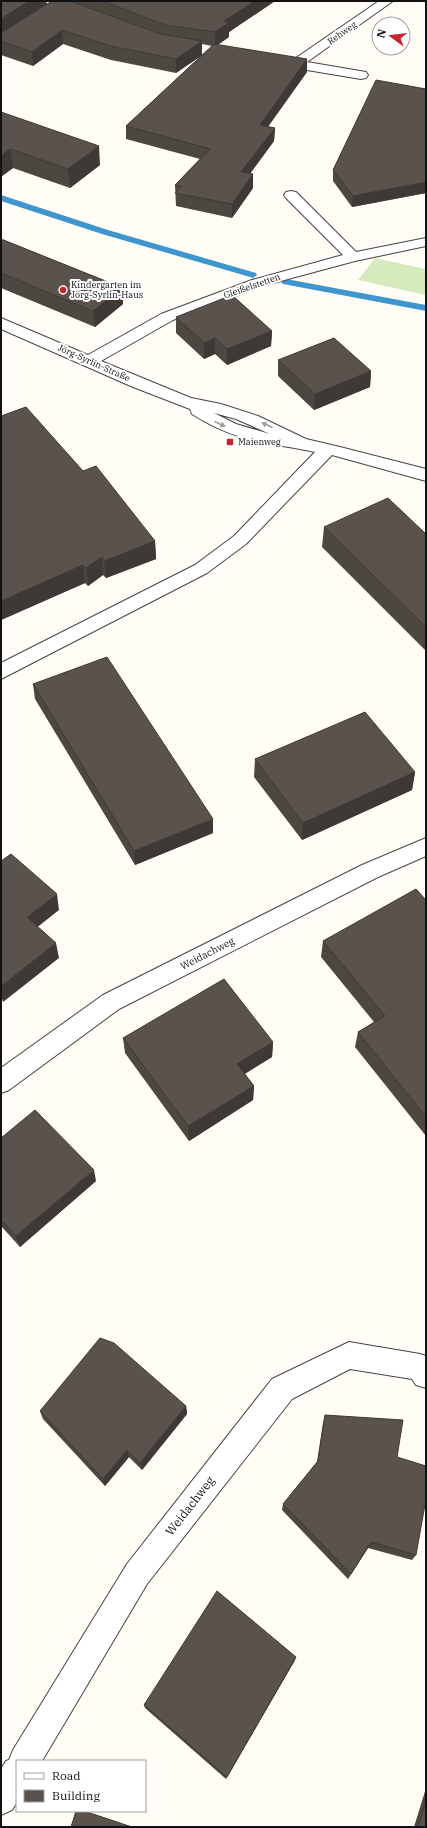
<svg xmlns="http://www.w3.org/2000/svg" width="427" height="1828" font-family="'IBM Plex Serif',serif">
<rect width="100%" height="100%" fill="#fffdf5"/>
<!-- green -->
<path fill="#d5ebbd" d="M 375,258 L 426,269 L 426,295 L 358,280 Z"/>
<g fill="none" stroke-linecap="round" stroke-linejoin="round">
<!-- stream -->
<path fill="#3f96cf" fill-rule="evenodd" d="M 1,195 L 108,230 L 256,273 L 257,275 L 253,278 L 250,277 L 102,234 L 1,201 Z
M 286,279 L 426,305 L 426,311 L 283,284 L 281,282 Z"/>
<!-- minor casing -->
<g stroke="#444" stroke-width="2">
<path id="minor" d="M 379,1 L 393,1 L 307,62 L 366,72 L 368,75 L 366,78 L 361,79 L 277,65 L 272,64 L 271,61 L 272,58 L 277,57 L 293,60 Z
M 291,191 L 296,192 L 356,252 L 426,238 L 426,246 L 355,261 L 262,286 L 173,320 L 101,361 L 191,398 L 221,404 L 258,416 L 306,439 L 340,447 L 426,469 L 426,481 L 332,455 L 246,544 L 207,573 L 1,679 L 1,663 L 195,565 L 234,536 L 315,452 C 267,442 235,442 192,414 L 190,409 L 133,387 L 1,329 L 1,318 L 88,355 L 161,314 L 252,280 L 343,255 L 286,198 L 284,195 L 286,192 ZM 214,413 L 236,419 L 270,434 L 236,424 Z
M 426,838 L 426,856 L 378,877 L 119,1009 L 9,1090 L 1,1093 L 1,1068 L 103,995 L 362,865 Z
M 349,1342 L 420,1354 L 426,1356 L 426,1388 L 416,1385 L 412,1379 L 350,1369 L 292,1399 L 147,1584 L 42,1761 L 17,1761 L 17,1802 L 12,1810 L 1,1815 L 1,1769 L 6,1761 L 9,1760 L 13,1750 L 127,1564 L 272,1379 Z"/>
</g>
<!-- minor -->
<use href="#minor" fill="#fff" fill-rule="evenodd"/>
</g>
<!-- wall -->
<path fill="#4d4742" fill-rule="evenodd" d="M 1,1 L 46,1 L 47,5 L 52,1 L 275,1 L 229,32 L 229,37 L 218,45 L 307,59 L 307,72 L 268,127 L 275,128 L 274,141 L 250,174 L 253,174 L 253,188 L 232,218 L 176,206 L 175,185 L 200,159 L 126,139 L 126,126 L 201,56 L 176,73 L 111,60 L 63,44 L 33,66 L 1,55 ZM 202,44 L 212,46 L 202,55 Z
M 426,89 L 426,193 L 352,207 L 333,181 L 333,170 Z
M 1,112 L 100,165 L 70,188 L 13,168 L 2,176 L 1,175 Z
M 1,239 L 123,288 L 123,304 L 95,327 L 1,288 Z
M 176,317 L 272,331 L 271,346 L 227,365 L 215,354 L 204,359 L 176,333 Z
M 278,360 L 371,371 L 370,387 L 314,410 L 278,376 Z
M 83,471 L 155,541 L 156,559 L 106,578 L 103,575 L 88,586 L 85,583 L 1,620 Z
M 324,527 L 426,534 L 426,651 L 322,547 Z
M 33,684 L 213,833 L 135,865 L 35,699 Z
M 255,759 L 415,772 L 412,790 L 302,840 L 254,777 Z
M 426,900 L 426,1136 L 355,1047 L 358,1032 L 374,1022 L 321,957 L 323,941 Z
M 123,1038 L 273,1042 L 272,1057 L 245,1074 L 254,1086 L 253,1100 L 189,1141 L 125,1053 Z
M 1,1138 L 96,1181 L 20,1247 L 1,1226 Z
M 186,1406 L 187,1414 L 142,1470 L 129,1457 L 105,1486 L 43,1419 L 40,1411 Z
M 325,1415 L 397,1457 L 416,1555 L 412,1560 L 368,1548 L 348,1579 L 282,1510 L 283,1504 L 317,1462 L 323,1423 Z
M 295,1660 L 226,1779 L 145,1708 L 144,1705 Z
M 426,1788 L 426,1827 L 414,1827 Z"/>
<!-- shaded-wall -->
<path fill="#3f3936" d="M 29,1 L 46,1 L 47,5 L 1,34 L 1,19 Z
M 255,1 L 275,1 L 229,32 L 229,37 L 215,46 L 215,32 L 224,21 Z
M 62,30 L 63,44 L 33,66 L 32,52 Z
M 202,41 L 202,55 L 176,73 L 176,59 Z
M 307,59 L 307,72 L 259,138 L 260,125 Z
M 275,128 L 274,141 L 241,185 L 241,172 Z
M 99,146 L 100,165 L 70,188 L 68,169 Z
M 10,149 L 13,168 L 2,176 L 1,167 L 1,156 Z
M 253,174 L 253,188 L 232,218 L 232,204 Z
M 426,182 L 426,193 L 352,207 L 353,196 Z
M 123,288 L 123,304 L 95,327 L 93,311 Z
M 272,331 L 271,346 L 227,365 L 227,349 Z
M 215,338 L 215,354 L 204,359 L 204,343 Z
M 371,371 L 370,387 L 314,410 L 315,394 Z
M 155,541 L 156,559 L 106,578 L 104,561 Z
M 102,557 L 103,575 L 88,586 L 86,568 Z
M 83,565 L 85,583 L 1,620 L 1,601 Z
M 415,772 L 412,790 L 302,840 L 303,823 Z
M 213,819 L 213,833 L 135,865 L 134,851 Z
M 57,894 L 59,910 L 30,933 L 27,917 Z
M 56,943 L 59,958 L 3,1002 L 1,995 L 1,986 Z
M 273,1042 L 272,1057 L 237,1078 L 237,1064 Z
M 254,1086 L 253,1100 L 189,1141 L 188,1126 Z
M 94,1170 L 96,1181 L 20,1247 L 16,1236 Z
M 186,1406 L 187,1414 L 142,1470 L 140,1463 Z
M 127,1450 L 129,1457 L 105,1486 L 103,1479 Z
M 371,1542 L 368,1548 L 348,1579 L 351,1574 Z
M 296,1657 L 295,1660 L 226,1779 L 227,1777 Z"/>
<!-- building -->
<path fill="#5a524d" stroke="#3f3936" d="M 1,1 L 29,1 L 1,19 Z
M 52,1 L 70,1 L 161,34 L 202,41 L 176,59 L 110,46 L 62,30 L 32,52 L 1,41 L 1,32 L 4,31 Z
M 103,1 L 255,1 L 224,21 L 229,23 L 215,32 L 165,25 Z
M 214,44 L 307,59 L 260,125 L 275,128 L 241,172 L 253,174 L 232,204 L 175,193 L 181,186 L 175,185 L 210,149 L 126,126 Z
M 376,80 L 426,89 L 426,182 L 353,196 L 333,170 Z
M 1,112 L 99,146 L 68,169 L 10,149 L 1,156 Z
M 1,239 L 123,288 L 93,311 L 1,273 Z
M 232,295 L 272,331 L 227,349 L 215,338 L 204,343 L 176,317 Z
M 334,338 L 371,371 L 315,394 L 278,360 Z
M 26,407 L 83,471 L 96,466 L 155,541 L 104,561 L 102,557 L 86,568 L 83,565 L 1,601 L 1,416 Z
M 388,498 L 426,534 L 426,627 L 324,527 Z
M 107,657 L 213,819 L 134,851 L 33,684 Z
M 365,712 L 415,772 L 303,823 L 255,759 Z
M 11,854 L 57,894 L 27,917 L 56,943 L 1,986 L 1,861 Z
M 416,889 L 426,900 L 426,1117 L 358,1032 L 385,1016 L 323,941 Z
M 224,979 L 273,1042 L 237,1064 L 254,1086 L 188,1126 L 123,1038 Z
M 35,1110 L 94,1170 L 16,1236 L 1,1220 L 1,1138 Z
M 100,1338 L 114,1343 L 186,1406 L 140,1463 L 127,1450 L 103,1479 L 40,1411 Z
M 325,1415 L 403,1420 L 397,1457 L 426,1466 L 426,1499 L 416,1555 L 371,1542 L 351,1574 L 283,1504 L 318,1461 Z
M 217,1591 L 296,1657 L 227,1777 L 144,1705 Z
M 426,1801 L 426,1827 L 418,1827 Z
M 76,1811 L 84,1811 L 132,1827 L 71,1827 Z"/>
<!-- one-way arrows -->
<defs><path id="oneway-solid" d="M-6-.8H1V-3.2L6.5 0L1 3.2V.8H-6Z"/></defs>
<g fill="#a0a0a0">
<use href="#oneway-solid" transform="translate(220 424) rotate(25)"/>
<use href="#oneway-solid" transform="translate(267 425) rotate(-156)"/>
</g>
<!-- markers -->
<g fill="#c4262e" stroke="#fff" stroke-width="1.5">
<circle cx="63" cy="290" r="4"/>
<rect x="226" y="438" width="8" height="8" rx="2"/>
</g>
<g text-anchor="middle" stroke-width="4" stroke-linejoin="round" paint-order="stroke">
<!-- far-street labels -->
<g font-size="9" fill="#111" stroke="#fff">
<text transform="translate(342 33) rotate(-35)" y="3">Rehweg</text>
<text transform="translate(252 286) rotate(-19)" y="3">Gleißelstetten</text>
<text transform="translate(94 363) rotate(24)" y="3">Jörg-Syrlin-Straße</text>
</g>
<!-- far-poi labels -->
<g font-size="9" fill="#111" stroke="#fff" text-anchor="start">
<text x="71" y="288">Kindergarten im<tspan x="71" dy="10">Jörg-Syrlin-Haus</tspan></text>
<text x="238" y="445">Maienweg</text>
</g>
<!-- street labels -->
<g font-size="10" fill="#111" stroke="#fff">
<text transform="translate(207 953) rotate(-27)" y="4">Weidachweg</text>
</g>
<!-- near-street labels -->
<g font-size="12" fill="#111" stroke="#fff">
<text transform="translate(190 1506) rotate(-52)" y="4">Weidachweg</text>
</g>
</g>
<!-- border -->
<rect width="427" height="1828" fill="none" stroke="#111111" stroke-width="4"/>
<!-- legend -->
<rect x="16" y="1760" width="130" height="52" fill="#ffffff" stroke="#a0a0a0"/>
<rect x="24" y="1773" width="20" height="6" fill="#ffffff" stroke="#a0a0a0"/>
<text x="52" y="1780" font-size="12" fill="#111111">Road</text>
<rect x="24" y="1790" width="20" height="12" fill="#5a524d" stroke="#a0a0a0"/>
<text x="52" y="1800" font-size="12" fill="#111111">Building</text>
<!-- north arrow -->
<g transform="translate(391 36) rotate(285)"><circle r="19" fill="#ffffff" stroke="#a0a0a0"/>
<path d="M0-3L7 15L0 10L-7 15Z" fill="#c4262e"/>
<text y="-6" font-size="11" font-weight="bold" text-anchor="middle" fill="#111111">N</text>
</g>
</svg>
